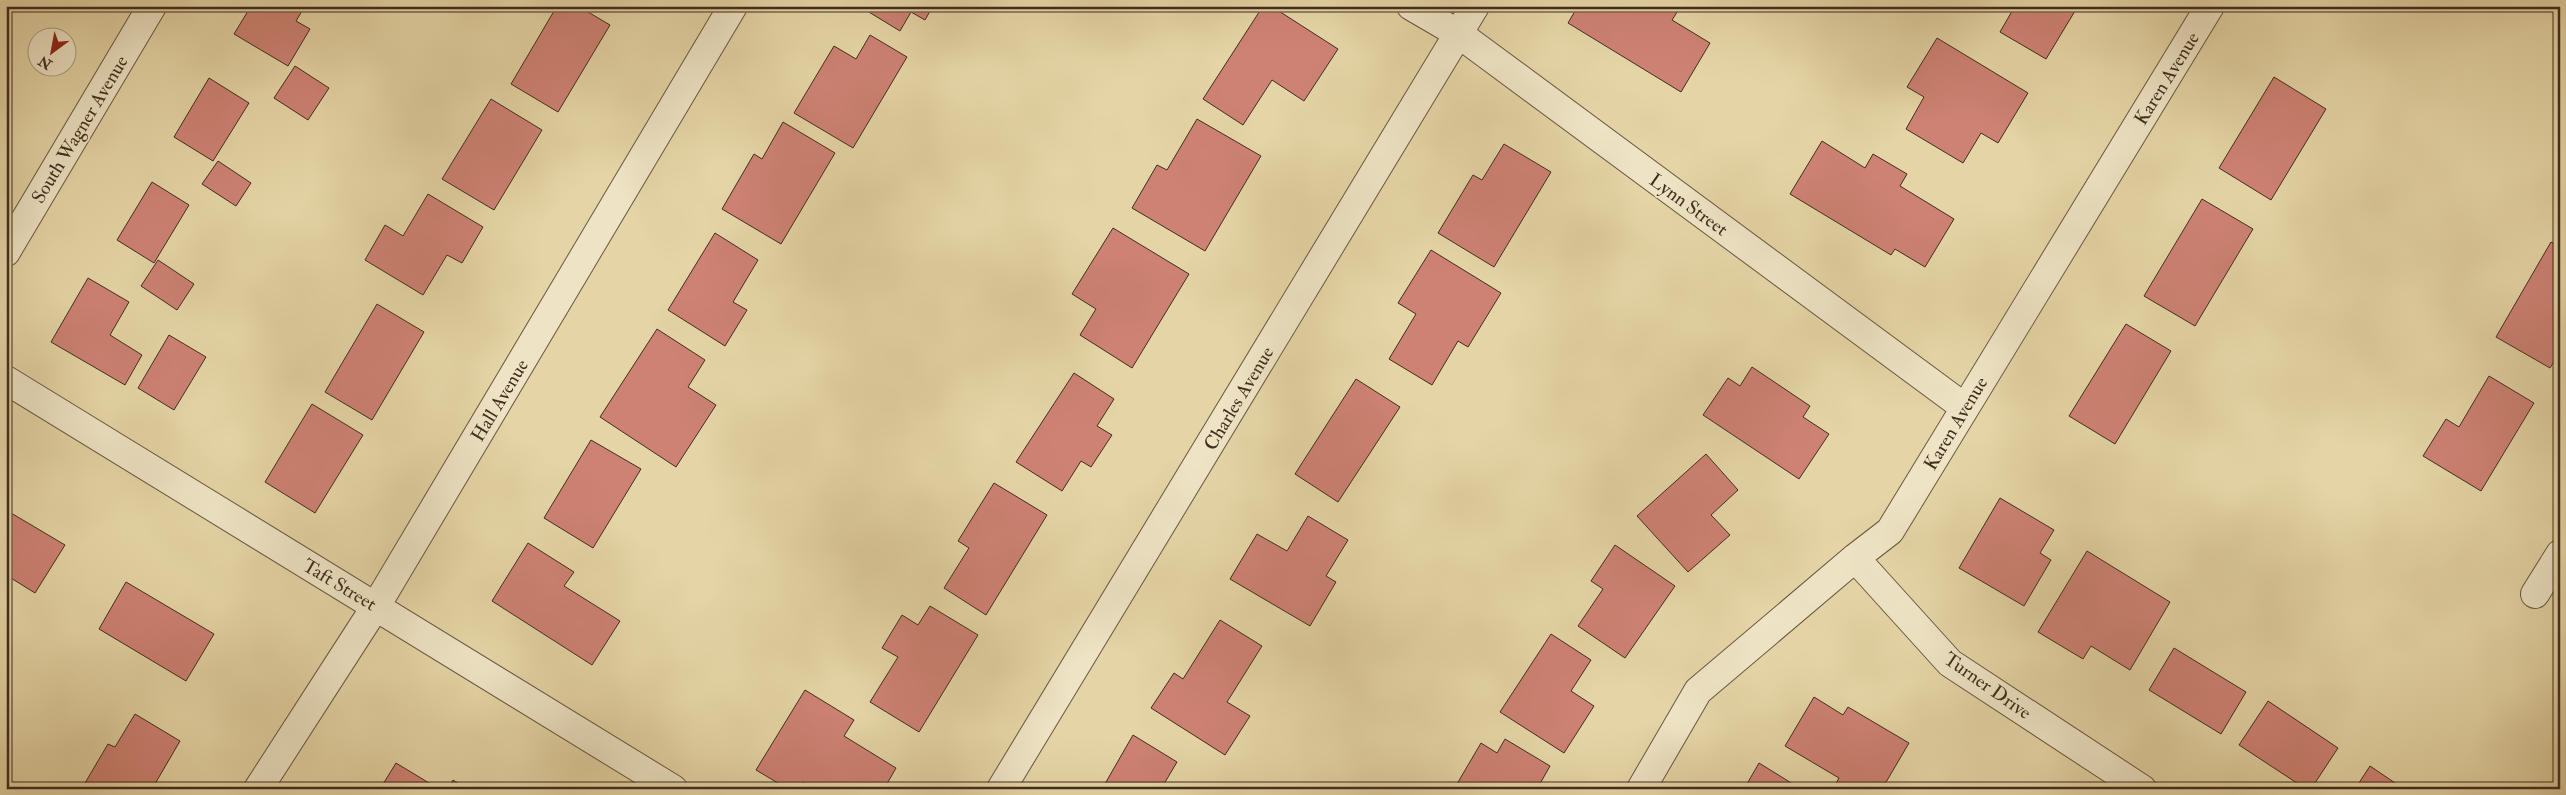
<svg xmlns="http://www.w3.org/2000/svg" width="2566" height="795" font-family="'IM FELL Double Pica',serif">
<rect width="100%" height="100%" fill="#e5d5a6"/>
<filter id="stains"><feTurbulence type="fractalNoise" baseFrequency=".004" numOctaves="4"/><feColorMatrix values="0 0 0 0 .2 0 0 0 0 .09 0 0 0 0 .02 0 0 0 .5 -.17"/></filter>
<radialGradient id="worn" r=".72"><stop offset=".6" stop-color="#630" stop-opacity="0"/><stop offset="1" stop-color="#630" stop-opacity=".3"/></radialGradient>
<!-- building -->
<path fill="#ce8274" stroke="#402d1e" d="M 251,6 L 305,6 L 296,21 L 310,29 L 288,66 L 234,34 Z
M 557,6 L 578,6 L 610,25 L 558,112 L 511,84 Z
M 859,6 L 933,6 L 925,20 L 911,12 L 900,31 Z
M 1263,6 L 1271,6 L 1338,49 L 1304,101 L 1272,80 L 1243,125 L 1203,99 Z
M 1578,6 L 1681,6 L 1672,20 L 1710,43 L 1681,92 L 1568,23 Z
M 2015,6 L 2078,6 L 2046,59 L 2000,32 Z
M 870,35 L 907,57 L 853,148 L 794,113 L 834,46 L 856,59 Z
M 1937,38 L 2028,93 L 1998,143 L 1981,133 L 1963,163 L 1906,129 L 1924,97 L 1907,87 Z
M 295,66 L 329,88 L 308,120 L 274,98 Z
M 2274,77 L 2326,109 L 2271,200 L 2219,168 Z
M 209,78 L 249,103 L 213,161 L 174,137 Z
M 491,99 L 542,130 L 494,210 L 442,179 Z
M 1197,119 L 1261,156 L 1205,251 L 1132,208 L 1157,165 L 1167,170 Z
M 783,122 L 835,153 L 781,244 L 722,209 L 754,154 L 762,159 Z
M 1822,141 L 1865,168 L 1873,154 L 1907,174 L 1900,186 L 1954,219 L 1925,267 L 1895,249 L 1891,255 L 1790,194 Z
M 1504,144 L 1551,172 L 1494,267 L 1438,233 L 1473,175 L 1482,180 Z
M 218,161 L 251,183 L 236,206 L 202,184 Z
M 152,182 L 189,205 L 154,263 L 117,240 Z
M 428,194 L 483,227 L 462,263 L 447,255 L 423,295 L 365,260 L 385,225 L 403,236 Z
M 2202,199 L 2253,229 L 2195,326 L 2144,296 Z
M 1113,228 L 1189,274 L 1132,368 L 1080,335 L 1096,309 L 1072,294 Z
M 715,233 L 758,260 L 733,302 L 747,310 L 725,346 L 668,310 Z
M 2551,242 L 2560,247 L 2560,352 L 2550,368 L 2496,337 Z
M 1431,250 L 1501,293 L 1468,347 L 1458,341 L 1432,385 L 1389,359 L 1416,314 L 1398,303 Z
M 158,260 L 194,284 L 177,310 L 141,286 Z
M 88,278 L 129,302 L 110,335 L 142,355 L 125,385 L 51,342 Z
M 377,304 L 424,332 L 372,420 L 325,392 Z
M 2126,324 L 2171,351 L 2115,444 L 2069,416 Z
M 657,329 L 705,360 L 688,387 L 716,405 L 676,467 L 600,417 Z
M 169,335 L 206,357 L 174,410 L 138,388 Z
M 1752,367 L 1810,406 L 1803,417 L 1829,434 L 1799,479 L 1703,415 L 1728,378 L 1740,386 Z
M 1074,373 L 1114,399 L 1097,426 L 1112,435 L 1091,467 L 1081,461 L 1062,491 L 1016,462 Z
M 2489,376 L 2534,403 L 2481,491 L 2423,456 L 2446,419 L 2459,427 Z
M 1356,379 L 1400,407 L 1338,502 L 1295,474 Z
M 312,404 L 363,435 L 315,513 L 265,482 Z
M 591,440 L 641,469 L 593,548 L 544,518 Z
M 1706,454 L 1738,490 L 1711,515 L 1730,535 L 1688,572 L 1637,516 Z
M 994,483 L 1047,515 L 986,615 L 944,588 L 969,548 L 958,541 Z
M 2000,498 L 2054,530 L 2040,553 L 2051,560 L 2024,606 L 1959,568 Z
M 6,510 L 65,545 L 35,593 L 6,575 Z
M 1308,516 L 1348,540 L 1326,576 L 1336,582 L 1310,626 L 1230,579 L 1257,534 L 1287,551 Z
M 528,543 L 574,572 L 564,586 L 620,621 L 592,665 L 492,601 Z
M 1615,545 L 1675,586 L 1625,658 L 1578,626 L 1603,589 L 1591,581 Z
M 2087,551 L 2170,602 L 2130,670 L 2091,646 L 2083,659 L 2038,632 Z
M 126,582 L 214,634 L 186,681 L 99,629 Z
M 930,606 L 978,635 L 919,732 L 870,702 L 898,657 L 882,648 L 902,615 L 918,625 Z
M 1220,620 L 1262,646 L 1227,702 L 1250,716 L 1225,755 L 1151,708 L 1174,673 L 1183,679 Z
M 1551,634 L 1591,660 L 1571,691 L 1594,706 L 1564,753 L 1500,712 Z
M 2174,648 L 2246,692 L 2221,734 L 2149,690 Z
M 805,690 L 854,720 L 844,736 L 896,768 L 884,789 L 813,789 L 803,782 L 799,789 L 788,789 L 756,770 Z
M 1814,697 L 1843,715 L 1848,707 L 1909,743 L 1882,789 L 1833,789 L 1839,778 L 1785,746 Z
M 2268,701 L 2338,748 L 2311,789 L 2306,789 L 2239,745 Z
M 135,714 L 180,741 L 152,789 L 94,789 L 85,783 L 108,744 L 115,747 Z
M 1133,735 L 1177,762 L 1161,789 L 1102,789 Z
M 1505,739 L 1550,766 L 1537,789 L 1454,789 L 1481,743 L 1497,753 Z
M 396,763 L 439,789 L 380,789 Z
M 1759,763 L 1801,789 L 1744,789 Z
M 2370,766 L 2404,789 L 2355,789 Z
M 453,780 L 467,789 L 448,789 Z"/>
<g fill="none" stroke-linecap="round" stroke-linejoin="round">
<!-- minor casing -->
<g stroke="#695740" stroke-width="30">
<path id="minor" d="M 1411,6 L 1459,34 L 1964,407
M 6,252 L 152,6
M 6,380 L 673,789
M 1855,558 L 1950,663 L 2142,789
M 2535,594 L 2560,554
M 258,789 L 376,606 L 733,6
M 1001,789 L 1475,6
M 1641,789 L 1698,691 L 1855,558 L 1890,531 L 2210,6"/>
</g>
<!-- minor -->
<use href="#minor" stroke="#eee4c5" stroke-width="28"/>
</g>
<g text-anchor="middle" stroke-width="4" stroke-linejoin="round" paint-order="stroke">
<!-- street labels -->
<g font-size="19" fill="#402d1e" stroke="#eee4c5">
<text transform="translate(2166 78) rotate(-58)" y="7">Karen Avenue</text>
<text transform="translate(79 129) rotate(-59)" y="7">South Wagner Avenue</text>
<text transform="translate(1689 204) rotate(36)" y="7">Lynn Street</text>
<text transform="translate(1238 398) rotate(-59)" y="7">Charles Avenue</text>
<text transform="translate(499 400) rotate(-59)" y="7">Hall Avenue</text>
<text transform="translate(1955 423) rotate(-59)" y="7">Karen Avenue</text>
<text transform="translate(340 584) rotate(31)" y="7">Taft Street</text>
<text transform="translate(1988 685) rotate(35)" y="7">Turner Drive</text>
</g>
</g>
<!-- margin -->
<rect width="2566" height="795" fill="none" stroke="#e5d5a6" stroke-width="25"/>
<rect x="8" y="8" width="2551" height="780" fill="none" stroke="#402d1e" stroke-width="2.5"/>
<rect x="12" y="12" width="2541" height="770" fill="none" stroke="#402d1e"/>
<!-- north arrow -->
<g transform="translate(52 52) rotate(212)"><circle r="24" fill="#eee4c5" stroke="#a89b82"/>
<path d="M0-4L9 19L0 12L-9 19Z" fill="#8f2418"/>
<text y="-8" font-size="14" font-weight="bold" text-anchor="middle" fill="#402d1e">N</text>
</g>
<rect width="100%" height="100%" filter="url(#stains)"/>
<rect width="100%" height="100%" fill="url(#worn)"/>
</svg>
